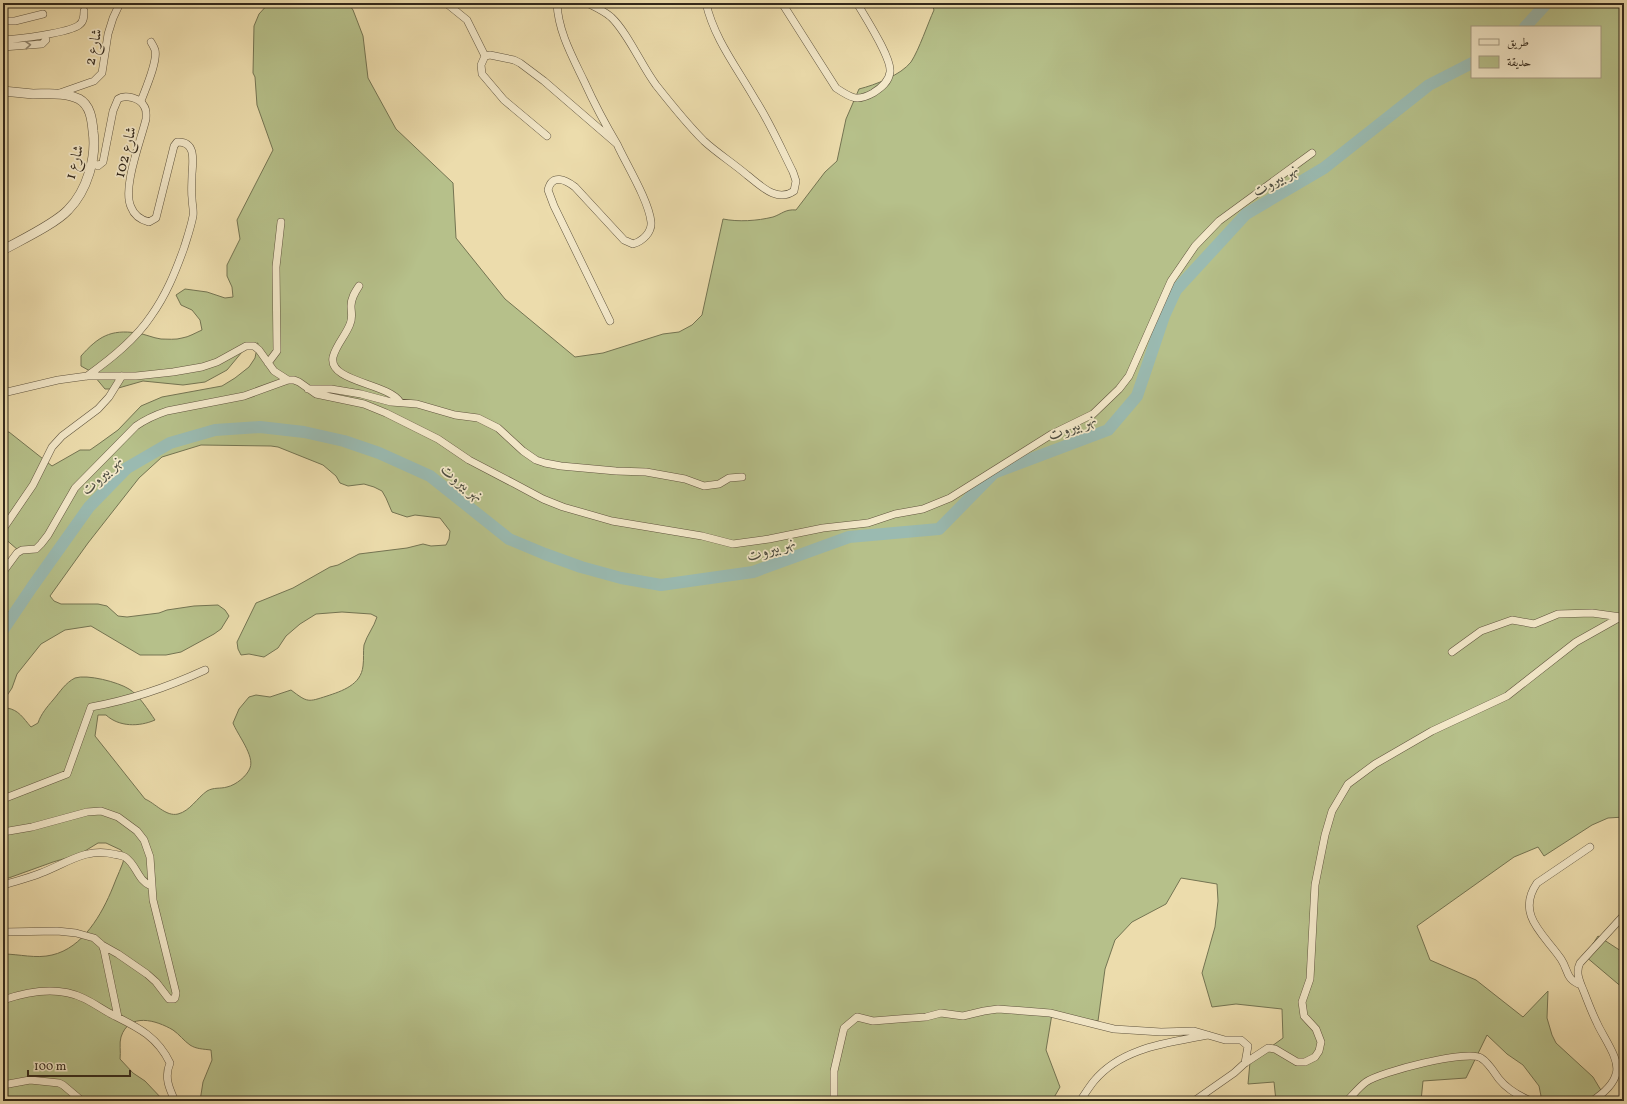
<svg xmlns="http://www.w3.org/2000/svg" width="1627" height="1104" font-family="Vollkorn,Amiri,serif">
<rect width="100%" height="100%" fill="#ecdcac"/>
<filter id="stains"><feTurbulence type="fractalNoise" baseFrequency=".005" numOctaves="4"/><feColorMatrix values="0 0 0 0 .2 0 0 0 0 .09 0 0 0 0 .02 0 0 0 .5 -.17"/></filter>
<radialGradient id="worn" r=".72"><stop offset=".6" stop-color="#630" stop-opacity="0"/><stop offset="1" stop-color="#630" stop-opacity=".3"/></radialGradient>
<!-- green -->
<path fill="#b6c08a" stroke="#747452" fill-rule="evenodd" d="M 269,3 L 348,3 L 353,10 L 363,36 L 368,78 L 396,129 L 453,183 L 456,238 L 505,299 L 575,357 L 603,353 L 663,334 L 679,332 L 692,325 L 702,315 L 723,219 C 738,222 757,221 773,217 C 782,214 785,209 796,210 L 825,172 L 837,161 L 846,119 L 859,89 C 875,85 901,75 911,62 C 919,50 928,23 934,10 L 933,7 L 926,7 L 922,3 L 1624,3 L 1624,817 L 1608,818 L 1592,825 L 1544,856 L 1538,847 L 1514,857 L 1417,926 L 1430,960 L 1476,980 L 1523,1017 L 1548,991 L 1547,1018 L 1552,1035 L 1556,1043 L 1593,1077 L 1605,1097 L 1605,1101 L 1542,1101 L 1539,1086 L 1523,1065 L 1507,1054 L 1487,1035 L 1466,1078 L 1423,1081 L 1421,1101 L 1276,1101 L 1274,1082 L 1248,1084 L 1250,1062 L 1283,1038 L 1282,1009 L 1236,1004 L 1212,1007 L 1202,973 L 1215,927 L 1218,901 L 1217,884 L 1181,878 L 1166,904 L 1132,922 L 1115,940 L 1105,969 L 1098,1021 L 1052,1014 L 1046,1050 L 1060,1087 L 1052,1101 L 200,1101 L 203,1082 L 212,1060 L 211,1050 C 203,1049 196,1049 190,1045 C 184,1041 179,1034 173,1030 C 156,1020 129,1012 121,1037 C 119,1043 121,1052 120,1059 L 133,1073 L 145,1081 L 164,1101 L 3,1101 L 3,954 C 19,954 36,959 52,955 C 83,948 102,914 113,887 C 117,876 122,867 125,856 L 121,850 L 106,843 L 98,843 L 80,854 L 53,862 L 3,880 L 3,624 L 13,613 L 3,610 L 3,571 L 18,550 L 3,537 L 3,432 L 9,432 L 52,466 L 80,450 L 90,450 L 100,443 L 118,430 L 141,406 L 162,397 L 222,386 L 235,378 L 249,367 L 255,358 L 258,343 L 247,346 L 227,370 L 205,382 L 183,385 L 143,381 L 115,389 L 105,389 L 90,371 L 81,366 L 81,356 C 98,337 110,329 137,333 C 145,334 153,338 161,339 C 167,339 176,340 182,338 C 189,337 195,333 202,330 L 200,320 L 192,310 L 181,305 L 176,295 L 185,289 L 207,292 L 225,298 L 233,297 L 232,287 L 227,276 L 227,265 L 240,239 L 237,220 L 273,150 L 257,105 L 255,77 L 253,73 L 254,26 L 259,14 ZM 1472,27 L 1600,27 L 1600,77 L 1472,77 ZM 201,445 L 271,446 L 278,447 L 323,465 L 336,476 L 340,483 L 348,486 L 364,484 L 374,487 L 382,491 L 386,498 L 392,512 L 407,517 L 415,515 L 440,518 L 450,531 L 449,539 L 446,545 L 431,546 L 423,544 L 407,548 L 359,554 L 338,565 L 330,567 L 293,588 L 256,603 L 237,642 L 238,649 L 241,655 L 249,654 L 264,657 L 278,648 L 286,636 L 300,624 L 316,614 L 342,612 L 371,614 L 377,617 C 374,627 367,635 364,645 C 363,652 364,659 363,666 C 361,685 342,691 327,696 C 308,702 308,703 291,690 L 270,697 L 256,695 L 249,697 L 239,709 L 233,723 C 237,734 255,756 250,768 C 247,776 236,785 227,787 C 220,789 214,787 207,791 C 197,798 190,811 178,814 C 166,817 155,803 145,799 L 95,736 L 98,715 L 106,715 C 119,727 139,727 155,720 C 149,711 138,694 129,689 C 118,682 87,674 75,678 C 65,683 60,692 53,700 C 47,707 41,714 38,723 L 31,727 C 23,718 19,710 7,708 L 4,700 L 12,688 L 17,674 L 41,644 L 65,630 L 91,626 L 140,655 L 166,655 L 181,652 L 214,634 L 221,629 L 229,616 L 225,610 L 218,605 L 194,606 L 167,610 L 159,613 L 127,617 L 118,616 L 107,606 L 98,604 L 61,604 L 54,601 L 50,596 L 88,543 L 139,478 L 162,457 Z
M 1598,936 L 1624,953 L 1624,989 L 1585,956 Z"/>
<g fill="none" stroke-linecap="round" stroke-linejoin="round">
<!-- river -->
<path stroke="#9abab1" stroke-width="12" d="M 1525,27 L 1547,3
M 3,630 L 32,587 L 89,507 L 127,468 L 170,443 L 215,430 L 260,427 L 304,432 L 344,441 L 379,453 L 430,476 L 509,539 L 545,554 L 581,567 L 621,578 L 661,585 L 753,572 L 849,537 L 939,529 L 994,473 L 1108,430 L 1137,396 L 1164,316 L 1176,290 L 1246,214 L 1324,168 L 1429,85 L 1472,63"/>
<!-- minor casing -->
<g stroke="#60553f" stroke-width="8">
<path id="minor" d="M 446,3 L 467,20 L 485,56
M 587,3 C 595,7 604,11 611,17 C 628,33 641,65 656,85 C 671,104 687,124 704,141 C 717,153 733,163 747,175 C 761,186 777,203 794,191 L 796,181 L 793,172 C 781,148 770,123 756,101 C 738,69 714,39 706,3
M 782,3 L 836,88 C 851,98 857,102 873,93 C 881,88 889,82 890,72 C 892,58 865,17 857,3
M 3,21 L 15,21 L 43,14
M 3,40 C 18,39 69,33 79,25 C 84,22 84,16 84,11
M 3,47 L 42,44 L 46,40 L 45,35
M 57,94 L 94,81 L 102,73 L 108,34 L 113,18 L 120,3
M 141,101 C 145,90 158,61 155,50 C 154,47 152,44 151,42
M 547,136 L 504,100 L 482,74 L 481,65 L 485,56 L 490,55 L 514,60 L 520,63 L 544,81 L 617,144 C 605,124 594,103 584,81 C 572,56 558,31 557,3
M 359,286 C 355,292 351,298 351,306 C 351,312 353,318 350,324 C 346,335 336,345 333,357 C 328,382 388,383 400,402
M 610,321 L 554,206 L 548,190 C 552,173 566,180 575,187 L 624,240 L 633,244 C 643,241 652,232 651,222 C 649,201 626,164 617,144
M 268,363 L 277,351 L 276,267 L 281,222
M 87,376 C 111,359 135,340 151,316 C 166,295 175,273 184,248 C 187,238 191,227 193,216 C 194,210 192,205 192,198 C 191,190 192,182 192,174 C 193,160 196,141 177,142 L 174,146 L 156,218 L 149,222 C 141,220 134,215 131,207 C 122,188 141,140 146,119 C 146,115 147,110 144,106 C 140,98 125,94 118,99 L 113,111 L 103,162 L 98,166 L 92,162
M 308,389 L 331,389 L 361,394 L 391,402 L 417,404 L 455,415 L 478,418 L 498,428 L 523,451 L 536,460 L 545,463 L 561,466 L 616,471 L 646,472 L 685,479 L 704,486 L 719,484 L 729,478 L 742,477
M 3,393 L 58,380 L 87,376 L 136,376 L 173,372 L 202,367 L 217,362 L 246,346 L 254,346 L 259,350 L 274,371 L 288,380
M 3,529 L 33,485 L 52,447 L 62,436 L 98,409 L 109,397 L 122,376
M 3,572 L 17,553 L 22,550 L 36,549 L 41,544 L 48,535 L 75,488 L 136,426 C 146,419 155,415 167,411 L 244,396 L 288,380 L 294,380 L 299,382 L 316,394 L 364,404 L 386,413 L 438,439 L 469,460 L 515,484 L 543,499 L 563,507 L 612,521 L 702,536 L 733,544 L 769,539 L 823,528 L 868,523 L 895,514 L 923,509 L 950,498 L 1052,434 L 1093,414 L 1119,389 L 1129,376 L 1171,281 L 1195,246 L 1219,221 L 1312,153
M 1452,652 L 1481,631 L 1512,620 L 1534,624 L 1558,614 L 1592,613 L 1621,617
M 3,799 L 67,774 L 91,707 C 130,700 168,687 205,670
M 3,832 L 32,827 L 87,812 L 101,811 L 118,817 L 137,831 L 144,840 L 150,857 L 153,900 L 176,993 L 175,998 L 174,999 L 169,999 L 156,982 L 147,974 L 118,954 L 102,945 L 94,938 L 76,933 L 57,931 L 3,932
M 3,885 C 16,881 29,878 41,873 C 65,864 87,847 113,854 C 117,855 121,855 125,857 C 137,865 137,880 151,886
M 102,945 L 104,950 L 118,1017
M 1581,985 C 1565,979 1569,971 1561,959 C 1545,935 1515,915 1537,883 L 1590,847
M 3,1000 C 29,991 58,986 83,998 C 94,1003 103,1010 113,1015 C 137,1027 157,1036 170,1063 C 164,1077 169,1088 175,1101
M 3,1085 L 30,1080 L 59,1083 L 63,1085 L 82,1101
M 834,1101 L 834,1071 L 844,1028 L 857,1017 L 873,1021 L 898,1019 L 926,1017 L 941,1013 L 963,1016 L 984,1011 L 998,1009 L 1050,1013 L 1114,1029 L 1161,1032 L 1194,1031 L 1225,1040 L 1241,1040 L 1248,1046 L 1245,1063
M 1080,1101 C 1085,1094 1089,1087 1094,1081 C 1122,1047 1168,1043 1208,1035
M 1194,1101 L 1234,1073 L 1245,1063 L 1268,1048 L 1275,1049 L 1297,1062 L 1305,1062 L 1315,1057 L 1319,1051 L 1321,1042 L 1316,1029 L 1304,1016 L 1302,1002 L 1310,979 L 1315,885 L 1325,835 L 1332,811 L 1348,784 L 1375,764 L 1432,731 L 1507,696 L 1576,642 L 1624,615
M 1347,1101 C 1353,1095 1359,1087 1366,1082 C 1380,1072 1468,1049 1481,1058 C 1488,1062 1494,1072 1499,1079 C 1507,1089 1519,1096 1531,1101
M 1592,1101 C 1601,1095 1613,1086 1616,1074 C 1621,1060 1603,1037 1597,1023 C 1592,1013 1588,1002 1584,992 C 1580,982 1575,973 1580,963 L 1624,915"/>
</g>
<!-- tertiary casing -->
<g stroke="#60553f" stroke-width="10">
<path id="tertiary" d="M 3,91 C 13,92 23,93 33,94 C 48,94 65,92 79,99 C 90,105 92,119 93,131 C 97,157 87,191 68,210 C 55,224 21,240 3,250"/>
</g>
<!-- minor -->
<use href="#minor" stroke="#f3e8c9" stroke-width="7"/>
<!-- tertiary -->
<use href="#tertiary" stroke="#f3e8c9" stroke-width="9"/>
</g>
<!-- one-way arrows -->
<defs><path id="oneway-chevron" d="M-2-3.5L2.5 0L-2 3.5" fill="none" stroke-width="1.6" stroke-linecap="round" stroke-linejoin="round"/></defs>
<use stroke="#928872" href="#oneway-chevron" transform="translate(28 45) rotate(-5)"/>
<g text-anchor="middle" stroke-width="3.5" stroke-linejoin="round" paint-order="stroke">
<!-- street labels -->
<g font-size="15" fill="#32281b" stroke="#f3e8c9">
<text transform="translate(93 47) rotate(-78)" y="5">شارع 2</text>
<text transform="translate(125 152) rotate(-76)" y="5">شارع 102</text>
<text transform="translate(74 162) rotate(-75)" y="5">شارع 1</text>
</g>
<!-- water labels -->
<g font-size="16" font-style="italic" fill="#4c4c40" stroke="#f3e8c9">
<text transform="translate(1275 179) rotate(-31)" y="6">نهر بيروت</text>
<text transform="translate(1072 426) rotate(-21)" y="6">نهر بيروت</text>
<text transform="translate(101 474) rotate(-44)" y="6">نهر بيروت</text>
<text transform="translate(463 482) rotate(38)" y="6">نهر بيروت</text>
<text transform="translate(771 548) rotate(-18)" y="6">نهر بيروت</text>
</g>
</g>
<!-- margin -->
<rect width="1627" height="1104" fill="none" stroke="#ecdcac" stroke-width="16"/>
<rect x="4" y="4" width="1619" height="1096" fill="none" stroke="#32281b" stroke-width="2"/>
<rect x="8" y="8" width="1611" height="1088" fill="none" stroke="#32281b"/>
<!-- legend -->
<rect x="1471" y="26" width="130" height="52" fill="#f3e8c9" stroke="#a69b83"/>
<rect x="1479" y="39" width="20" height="6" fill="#f3e8c9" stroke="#a69b83"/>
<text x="1507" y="46" font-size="12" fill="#32281b">طريق</text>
<rect x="1479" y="56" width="20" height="12" fill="#b6c08a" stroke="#a69b83"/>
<text x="1507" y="66" font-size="12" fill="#32281b">حديقة</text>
<!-- scale -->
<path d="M28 1070v6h102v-6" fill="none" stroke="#32281b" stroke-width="2"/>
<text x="34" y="1070" font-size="12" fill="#32281b" stroke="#f3e8c9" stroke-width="3" paint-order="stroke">100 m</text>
<rect width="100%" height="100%" filter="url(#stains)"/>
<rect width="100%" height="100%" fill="url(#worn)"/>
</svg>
